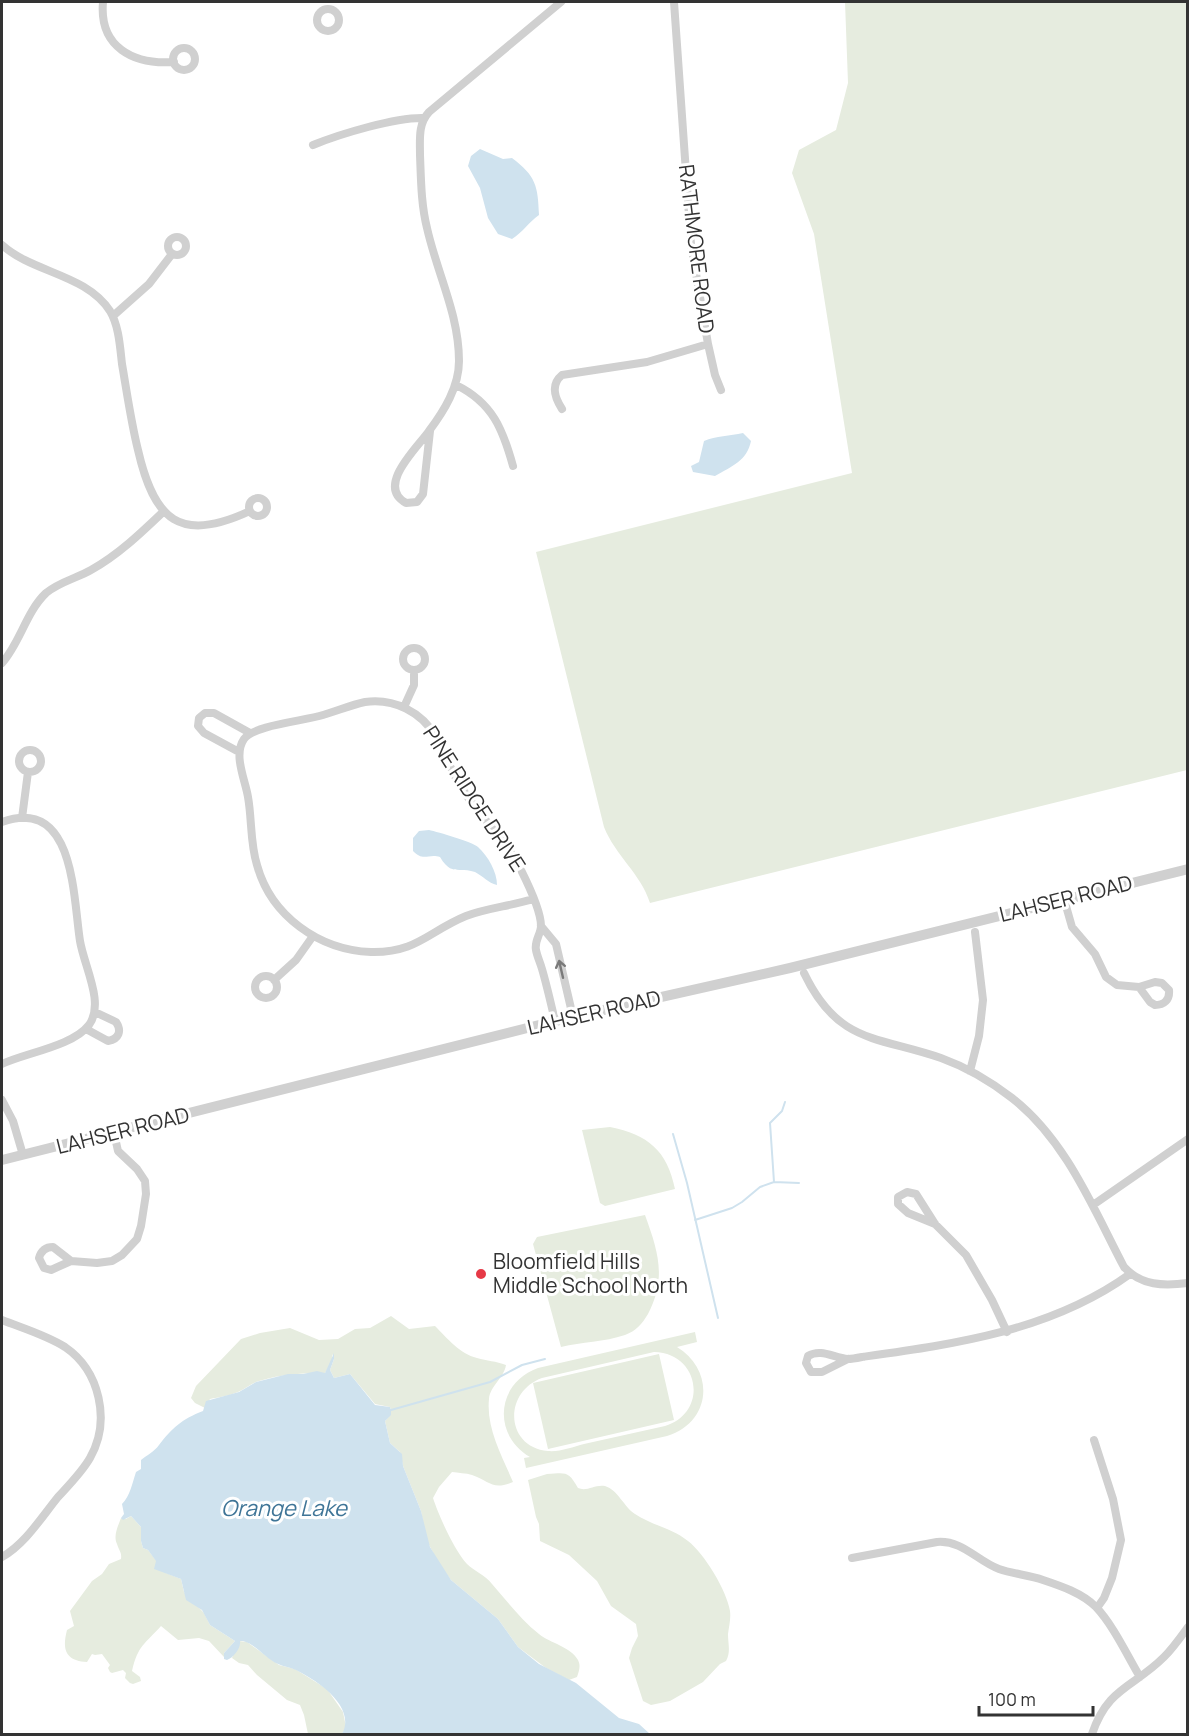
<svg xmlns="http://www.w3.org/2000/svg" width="1189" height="1736" font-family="Manrope,sans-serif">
<rect width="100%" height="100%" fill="#fff"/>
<!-- green -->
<path fill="#e6ecdf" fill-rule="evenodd" d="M 845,2 L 1187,2 L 1187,770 L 650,903 C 641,874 615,855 604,827 L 536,552 L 852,473 L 814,234 L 792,173 L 799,150 L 836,130 L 848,83 Z
M 610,1127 C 648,1135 667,1150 675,1189 L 605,1206 L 600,1203 L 582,1130 Z
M 645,1215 C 658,1251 667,1278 648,1314 C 642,1324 636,1331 625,1335 C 604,1342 582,1342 561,1347 L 533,1244 L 537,1237 Z
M 391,1316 L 409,1329 L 435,1326 C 447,1338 460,1354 477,1358 C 487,1361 496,1361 506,1365 C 504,1378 490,1386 489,1399 C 486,1428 502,1456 513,1482 C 492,1491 490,1481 472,1475 C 466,1473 458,1473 452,1472 L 439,1487 L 433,1498 C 439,1516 454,1550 467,1564 C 474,1571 485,1575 492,1584 C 507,1601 521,1620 539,1634 C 550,1643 571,1647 578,1660 C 581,1666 579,1671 577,1677 L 569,1680 L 546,1668 L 518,1647 L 498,1619 L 451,1580 L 439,1564 L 426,1539 L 421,1511 L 403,1466 L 400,1452 L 390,1443 L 385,1421 L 391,1414 L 391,1410 L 390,1407 L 375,1404 L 350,1374 L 334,1378 L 330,1370 L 334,1359 L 332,1354 L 332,1361 L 325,1373 C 303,1373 281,1374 259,1381 C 252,1383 245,1389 238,1392 C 229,1396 219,1397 210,1399 L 205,1408 L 195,1403 L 191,1398 L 196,1386 L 241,1339 L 260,1333 L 290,1328 L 319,1340 L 338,1339 L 355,1329 L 370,1328 Z
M 695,1332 L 697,1342 L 677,1347 C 715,1370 712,1422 667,1436 L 526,1468 L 524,1458 L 530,1457 C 492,1435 496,1383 538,1368 ZM 654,1352 C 700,1353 709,1412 665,1426 C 638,1432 611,1438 584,1444 C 573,1447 560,1452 548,1451 C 505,1447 503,1392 542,1378 Z
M 659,1354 L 674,1420 L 548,1449 L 533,1383 Z
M 547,1474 C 567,1473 568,1471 578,1488 C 587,1492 595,1484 605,1486 C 618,1490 624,1507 635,1514 C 651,1525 672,1528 688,1541 C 704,1553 727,1591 730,1611 C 731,1619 729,1626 728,1634 C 728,1644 731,1652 726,1661 L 720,1664 L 703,1682 L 670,1701 L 651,1705 L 643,1701 L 629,1658 L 632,1648 L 638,1636 L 636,1624 L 611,1606 L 597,1581 L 569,1555 L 540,1541 L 539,1524 L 536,1517 L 528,1480 Z
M 131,1516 L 141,1527 L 141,1541 L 143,1548 L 148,1550 L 166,1573 L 181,1579 L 184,1592 L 204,1613 L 210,1625 L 235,1641 L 224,1653 L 224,1657 L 209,1641 L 199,1638 L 178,1640 L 161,1626 C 145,1644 138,1645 132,1671 L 140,1677 L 141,1681 L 133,1684 L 130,1683 L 125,1678 L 126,1673 L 123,1670 L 112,1673 L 110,1672 L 108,1668 L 110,1665 L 102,1654 L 95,1655 L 92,1654 L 87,1662 C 65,1661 62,1649 67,1630 L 74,1626 L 70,1611 L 92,1581 L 102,1574 L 109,1564 L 121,1559 C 122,1552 119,1551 117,1544 C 113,1536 118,1526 121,1518 L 126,1519 Z
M 239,1641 L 247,1642 L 279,1665 L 295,1669 L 327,1689 L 343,1712 L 346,1727 L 342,1734 L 308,1734 L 304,1715 L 300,1705 L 287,1700 L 257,1675 L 248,1665 L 239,1663 L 232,1658 Z"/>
<!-- water -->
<path fill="#cfe2ee" d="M 480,149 L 503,159 L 512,158 C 536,176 538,186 539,215 C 529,222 523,232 512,239 L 498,234 L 488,218 L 480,188 L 468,166 L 471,156 Z
M 743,433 L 751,441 C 747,461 732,466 715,476 L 693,472 L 691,466 L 699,462 L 704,441 C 716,436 730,436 743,433 Z
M 429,830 C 438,832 473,842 478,847 C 488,856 497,872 497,885 C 488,883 483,876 475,872 C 458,866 452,877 440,857 C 429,853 423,862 413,851 L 413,838 L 419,831 Z
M 334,1353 L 334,1359 L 330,1370 L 334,1378 L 350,1374 L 375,1405 L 390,1407 L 391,1410 L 391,1415 L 385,1421 L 390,1443 L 402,1454 L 403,1466 L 421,1511 L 430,1547 L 451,1580 L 498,1619 L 518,1647 L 539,1664 L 576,1683 L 619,1718 L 639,1724 L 650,1734 L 342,1734 C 357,1706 316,1680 296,1670 C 290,1667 284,1667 278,1664 C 266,1659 257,1645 243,1641 L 240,1641 C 241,1648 234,1657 227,1660 L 224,1659 L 224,1653 L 235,1641 L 210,1625 L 202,1610 L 186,1600 L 181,1579 L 154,1569 L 156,1561 L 148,1550 L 143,1548 L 141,1541 L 141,1527 L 131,1516 L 123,1520 L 121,1518 L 124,1514 L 122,1504 C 130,1496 132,1484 136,1472 L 141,1469 L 141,1460 C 147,1455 154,1452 159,1445 C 172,1428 182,1419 203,1411 L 206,1401 L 239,1392 L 256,1382 L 288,1374 L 303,1374 L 317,1371 L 325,1373 Z"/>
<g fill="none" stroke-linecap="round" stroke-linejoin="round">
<!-- stream -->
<path stroke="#cfe2ee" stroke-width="2" d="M 673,1134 L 687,1183 L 718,1318
M 774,1182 L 770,1123 L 782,1111 L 785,1102
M 695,1220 L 732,1208 L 742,1202 L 760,1187 L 774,1182 L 799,1183
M 391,1410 L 490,1382 L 522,1365 L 545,1359"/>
<!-- minor -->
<path stroke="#d0d0d0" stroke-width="8" d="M 103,2 C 99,47 133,65 174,62
M317 20a11 11 0 1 1 22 0a11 11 0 1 1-22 0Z
M173 59a11 11 0 1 1 22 0a11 11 0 1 1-22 0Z
M 313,145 C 340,134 396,117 424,118
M168 246a9 9 0 1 1 18 0a9 9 0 1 1-18 0Z
M 2,245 C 33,273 86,274 110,311 C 119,326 120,347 122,364 C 127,393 131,422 138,450 C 154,520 180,544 250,511
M 113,316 L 149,284 L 172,254
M 708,344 L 715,375 L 721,390
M 456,385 C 493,403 503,430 513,466
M 562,409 C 555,398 550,385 562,375 L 647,362 L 708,344 L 691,244 L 674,2
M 430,431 L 423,494 L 417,502 L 406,503 C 375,486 418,447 429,431 C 444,411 459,387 459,361 C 459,314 437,273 427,228 C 421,204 421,179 420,155 C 420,139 418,124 429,112 L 561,2
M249 507a9 9 0 1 1 18 0a9 9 0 1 1-18 0Z
M403 659a11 11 0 1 1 22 0a11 11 0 1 1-22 0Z
M 2,663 C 20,643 26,612 46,593 C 59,582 77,578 91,570 C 118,555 141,533 163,512
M 404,707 L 414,685 L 414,670
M19 761a11 11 0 1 1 22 0a11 11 0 1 1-22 0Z
M 239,752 L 204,733 L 198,726 L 199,718 L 205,713 L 214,713 L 250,733
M 22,818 L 28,772
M 2,822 C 75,796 73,897 80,941 C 84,966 105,1003 89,1025 C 73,1046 25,1053 2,1064
M 533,899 C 511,906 487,908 466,916 C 429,931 417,953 371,952 C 319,950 271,916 257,865 C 250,843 252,819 248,797 C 245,779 233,755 244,739 C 254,725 304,721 323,715 C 337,711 351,705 365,702 C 394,698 422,712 436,737 C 446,755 452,774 463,790 C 481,818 506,840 521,870 C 528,884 541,910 541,926 C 541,934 534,941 536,950 C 537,956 540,962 542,969 C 547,986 551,1004 555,1021
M 1064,899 L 1072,927 L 1095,954 L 1106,977 L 1117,985 L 1139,987 L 1150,1002 L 1155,1005 C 1164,1005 1170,1000 1169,990 L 1162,983 L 1155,982 L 1139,987
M 541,926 L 556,944 L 573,1017
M 804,973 C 838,1044 877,1036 941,1058 C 966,1067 990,1081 1012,1098 C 1066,1140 1093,1208 1124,1267 C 1141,1286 1164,1286 1188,1283
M255 987a11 11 0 1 1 22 0a11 11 0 1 1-22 0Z
M 274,980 L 296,960 L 313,936
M 86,1029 L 108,1041 C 119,1039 122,1031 116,1022 L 95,1012
M 970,1071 L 979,1036 L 983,1000 L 975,932
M 2,1100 L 13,1121 L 23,1155
M 1093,1205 L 1188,1139
M 935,1224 L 908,1213 L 898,1204 L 898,1197 L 907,1192 L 916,1194 L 935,1224 L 966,1255 L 992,1300 L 1007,1332
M 71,1261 L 51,1270 L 44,1268 L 39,1258 C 41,1251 46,1247 53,1247 L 71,1261 L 97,1263 L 112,1261 L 122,1255 L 137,1239 L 141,1226 L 146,1194 L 145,1181 L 137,1169 L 118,1151 L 114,1133
M 2,1320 C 22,1328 46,1335 65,1347 C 100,1371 111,1421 90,1458 C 82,1472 69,1485 58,1497 C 41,1518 25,1544 2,1557
M 848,1359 L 822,1372 L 811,1372 L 806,1363 L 808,1356 C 821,1348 834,1358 848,1359 C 852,1359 857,1358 862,1357 C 955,1344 1051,1331 1130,1274
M 1094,1440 L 1113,1499 L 1121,1540 L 1112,1578 L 1104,1598 L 1097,1608
M 852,1558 L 937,1542 C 963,1540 977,1561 999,1569 C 1013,1574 1029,1575 1043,1580 C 1061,1586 1082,1593 1096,1607 C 1113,1625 1127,1655 1140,1677
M 1092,1734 C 1108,1687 1133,1688 1164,1657 C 1173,1648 1180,1638 1188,1627"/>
<!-- tertiary -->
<path stroke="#d0d0d0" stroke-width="10" d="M 2,1160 L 555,1021 L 790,968 L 1188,869"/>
</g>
<!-- one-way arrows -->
<defs><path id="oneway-shaft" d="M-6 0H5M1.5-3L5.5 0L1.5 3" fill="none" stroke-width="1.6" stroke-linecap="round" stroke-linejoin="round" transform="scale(1.5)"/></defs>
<use stroke="#7a7a7a" href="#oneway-shaft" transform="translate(561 969) rotate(-103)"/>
<!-- markers -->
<circle fill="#e63946" stroke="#fff" stroke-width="2" cx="481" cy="1274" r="6"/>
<g text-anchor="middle" stroke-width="6" stroke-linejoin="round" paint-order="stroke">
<!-- street labels -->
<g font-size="21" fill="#333" stroke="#fff">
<text transform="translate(696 249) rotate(83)" y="7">RATHMORE ROAD</text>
<text transform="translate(474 799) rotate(57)" y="7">PINE RIDGE DRIVE</text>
<text transform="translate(1066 899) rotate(-14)" y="7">LAHSER ROAD</text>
<text transform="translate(594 1013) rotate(-13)" y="7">LAHSER ROAD</text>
<text transform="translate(123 1131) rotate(-14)" y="7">LAHSER ROAD</text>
</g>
<!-- poi labels -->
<g font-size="21" fill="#333" stroke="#fff" text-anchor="start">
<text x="493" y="1269">Bloomfield Hills<tspan x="493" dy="24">Middle School North</tspan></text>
</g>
<!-- water labels -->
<g font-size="22" font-style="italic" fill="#3f7597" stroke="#fff">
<text x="284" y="1516">Orange Lake</text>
</g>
</g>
<!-- border -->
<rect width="1189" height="1736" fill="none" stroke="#333333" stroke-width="6"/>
<!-- scale -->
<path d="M979 1706v9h114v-9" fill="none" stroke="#333333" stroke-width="3"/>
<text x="988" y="1706" font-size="18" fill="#333333" stroke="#ffffff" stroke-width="4.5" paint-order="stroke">100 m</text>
</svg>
